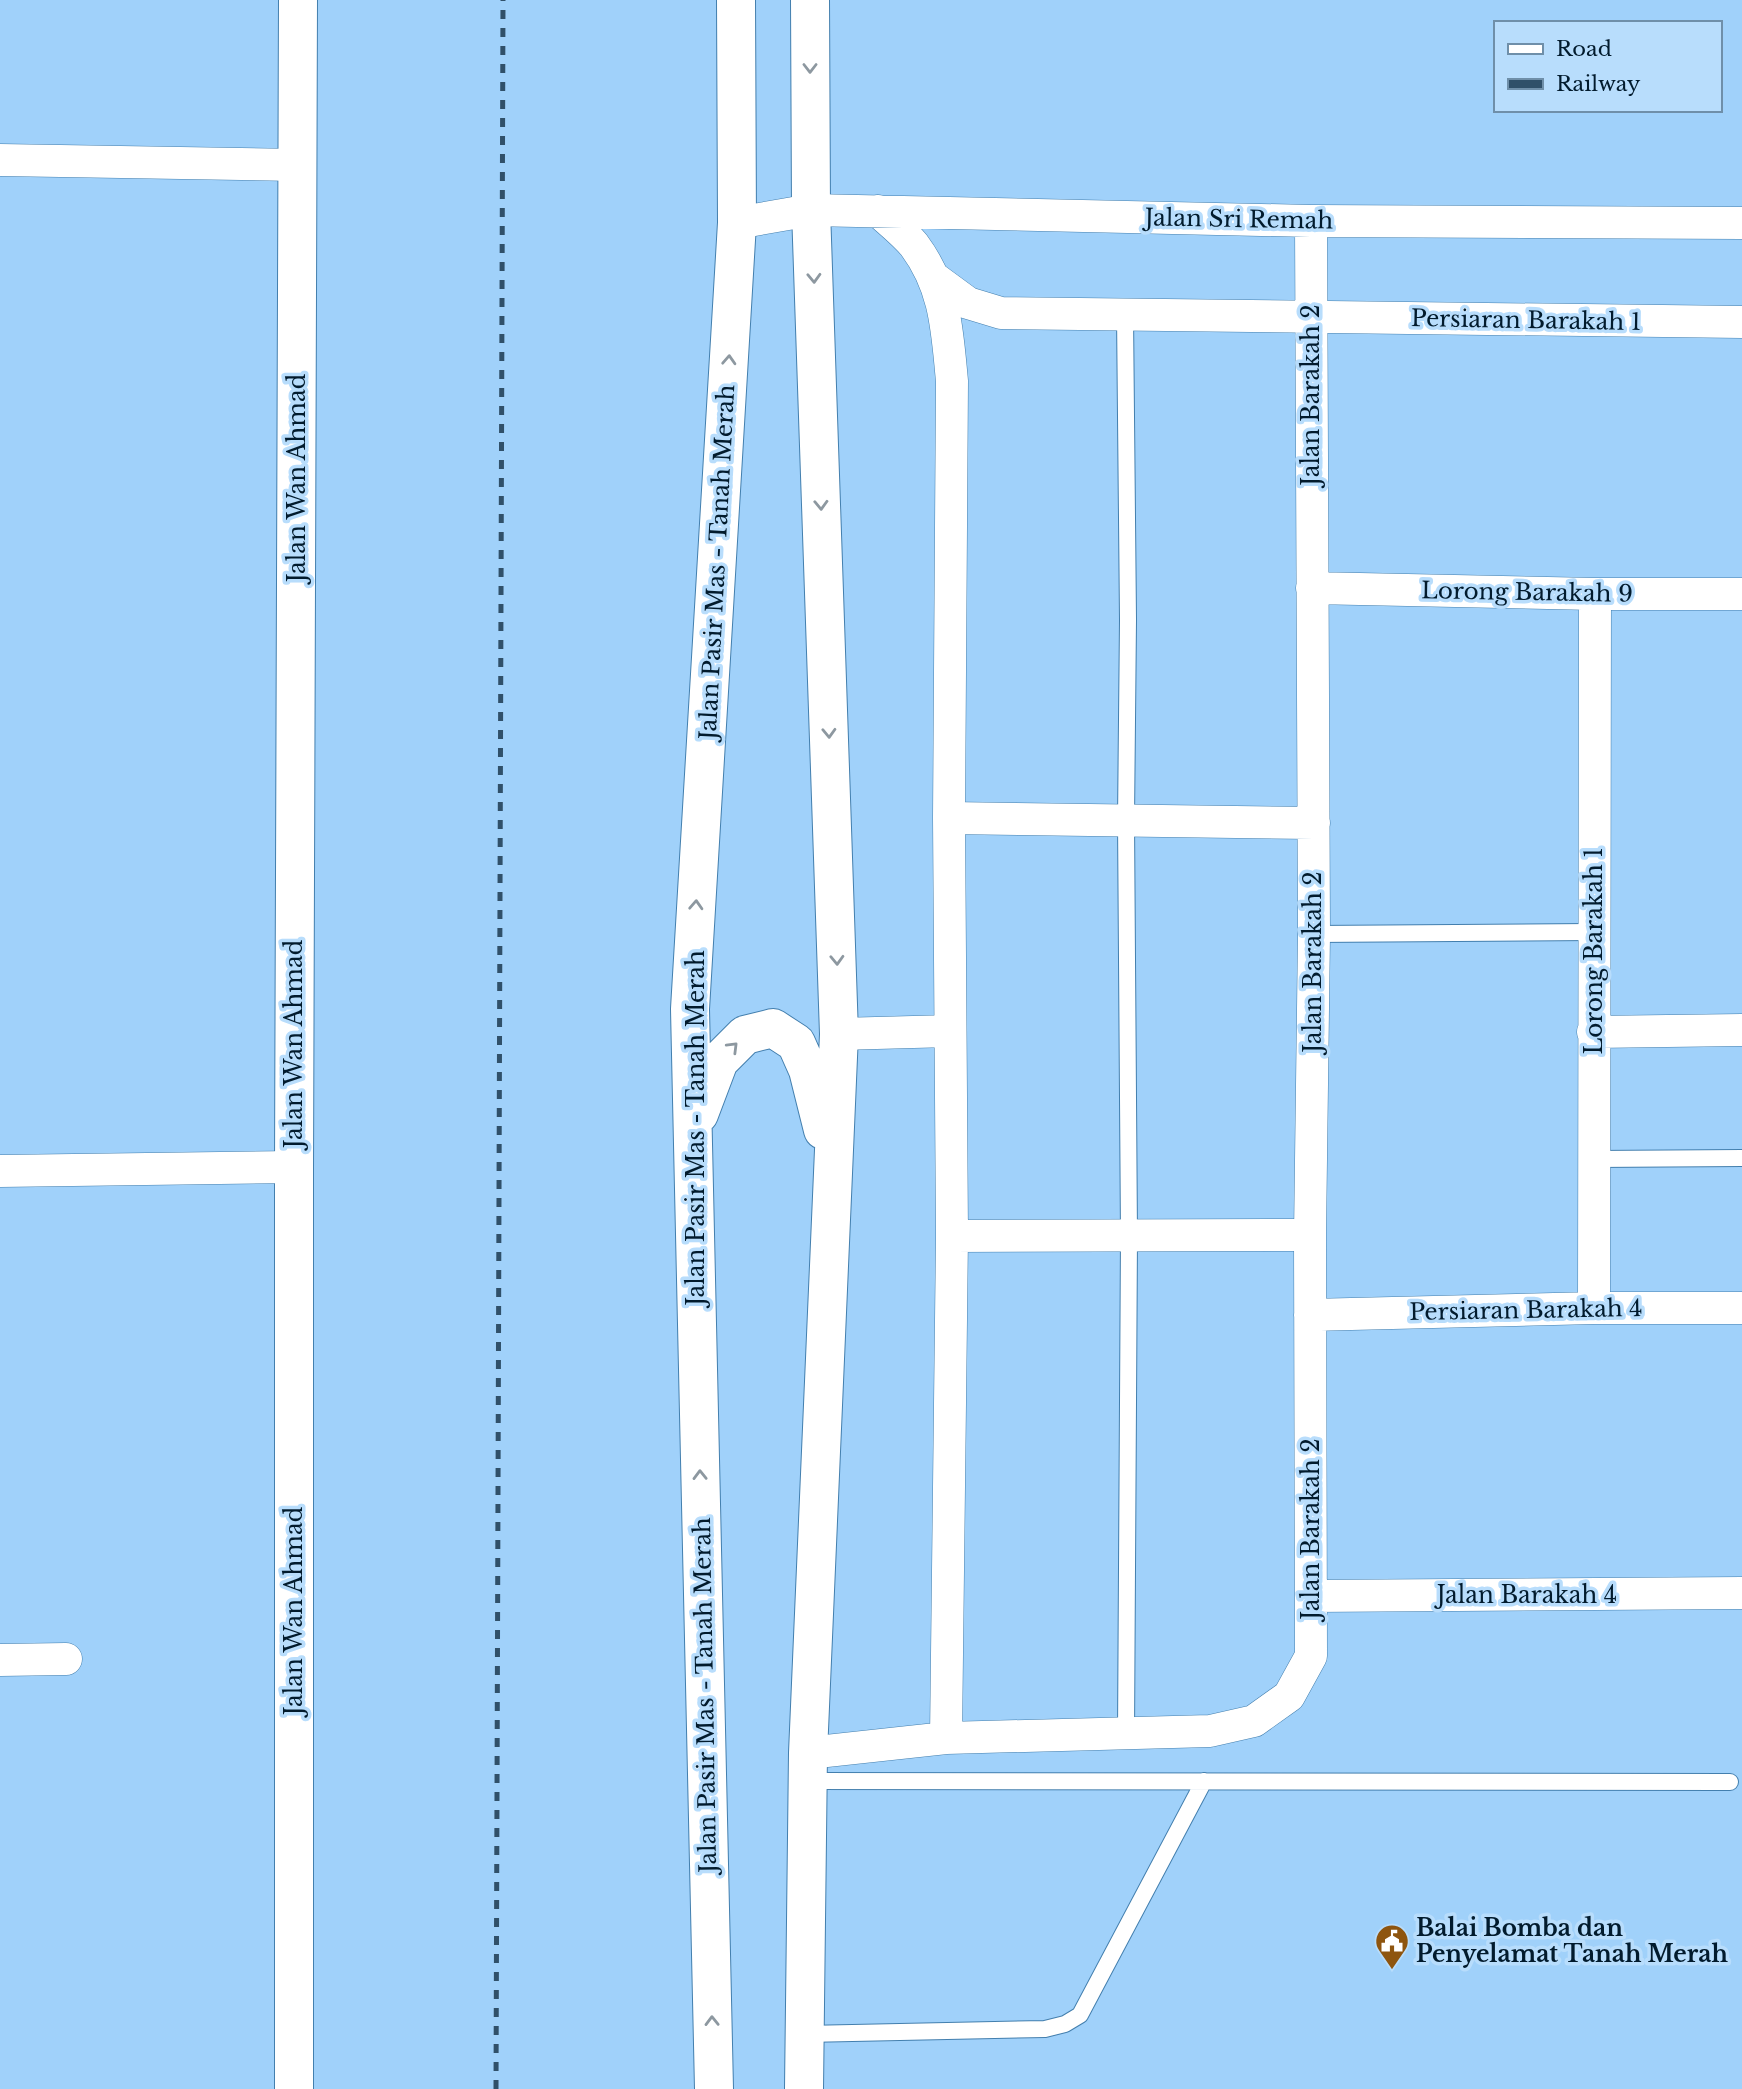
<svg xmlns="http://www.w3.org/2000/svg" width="1742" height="2089" font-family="'Libre Baskerville',serif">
<rect width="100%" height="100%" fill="#a0d1fa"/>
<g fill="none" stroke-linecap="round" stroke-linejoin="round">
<!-- service casing -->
<g stroke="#437fae" stroke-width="18">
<path id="service" d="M 1125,314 L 1128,620 L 1126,820 L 1129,1236 L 1126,1734
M 1314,934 L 1593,932
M 1594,1159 L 1742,1158
M 808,1781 L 1730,1782
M 805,2034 L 1045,2029 L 1065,2024 L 1080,2015 L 1204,1781"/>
</g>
<!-- minor casing -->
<g stroke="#437fae" stroke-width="33">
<path id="minor" d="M 0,160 L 298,165
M 878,211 C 890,222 904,233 914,245 C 946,288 947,330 952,381 L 949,818 L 952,1236 L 946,1738
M 737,223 L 811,210 L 1311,221 L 1742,223
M 934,278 L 968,303 L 1001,313 L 1742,322
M 1312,588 L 1595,594 L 1742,594
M 949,818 L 1314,823
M 1593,1032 L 1742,1030
M 839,1034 L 950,1031
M 0,1171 L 294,1167
M 952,1236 L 1310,1235
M 1594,1308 L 1595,594
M 1310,1315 L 1594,1308 L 1742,1308
M 1312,1596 L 1742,1593
M 0,1660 L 66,1659
M 808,1753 L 946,1738 L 1210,1731 L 1254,1721 L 1289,1696 L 1311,1656 L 1310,1235 L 1314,934 L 1311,221"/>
</g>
<!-- tertiary casing -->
<g stroke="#437fae" stroke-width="40">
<path id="tertiary" d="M 294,2089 L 294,1167 L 298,0"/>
</g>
<!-- primary casing -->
<g stroke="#437fae" stroke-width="40">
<path id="primary" d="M 699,1114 L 719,1061 L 745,1035 L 773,1028 L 796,1043 L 808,1070 L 823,1130
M 714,2089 L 690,1009 L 737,223 L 736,0
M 804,2089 L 808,1753 L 839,1034 L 811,210 L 810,0"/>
</g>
<!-- service -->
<use href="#service" stroke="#fff" stroke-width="16"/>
<!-- minor -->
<use href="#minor" stroke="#fff" stroke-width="32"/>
<!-- tertiary -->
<use href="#tertiary" stroke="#fff" stroke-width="38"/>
<!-- primary -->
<use href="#primary" stroke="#fff" stroke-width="38"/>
<!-- rail -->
<path stroke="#305069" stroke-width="5" stroke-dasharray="9 9" stroke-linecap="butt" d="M 496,2089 L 503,0"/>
</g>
<!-- one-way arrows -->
<defs><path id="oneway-chevron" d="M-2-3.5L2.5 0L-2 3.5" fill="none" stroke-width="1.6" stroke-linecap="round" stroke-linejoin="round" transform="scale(1.75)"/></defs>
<g stroke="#8d98a0">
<use href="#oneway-chevron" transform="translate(810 68) rotate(90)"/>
<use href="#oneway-chevron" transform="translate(814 278) rotate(88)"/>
<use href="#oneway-chevron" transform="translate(729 360) rotate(-87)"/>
<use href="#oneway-chevron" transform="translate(821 505) rotate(88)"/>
<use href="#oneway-chevron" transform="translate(829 733) rotate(88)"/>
<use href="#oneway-chevron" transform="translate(696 905) rotate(-87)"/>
<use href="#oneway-chevron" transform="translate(837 960) rotate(88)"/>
<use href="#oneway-chevron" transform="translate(733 1047) rotate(-45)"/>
<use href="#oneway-chevron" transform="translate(700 1475) rotate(-91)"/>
<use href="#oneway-chevron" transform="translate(712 2021) rotate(-91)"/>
</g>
<!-- icons -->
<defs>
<g id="civic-pin" transform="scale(1.75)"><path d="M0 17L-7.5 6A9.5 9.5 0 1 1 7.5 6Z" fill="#8e550f" stroke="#b8ddfc"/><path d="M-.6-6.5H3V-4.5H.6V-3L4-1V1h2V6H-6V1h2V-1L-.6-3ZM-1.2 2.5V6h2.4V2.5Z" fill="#fff"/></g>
</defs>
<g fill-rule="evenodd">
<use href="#civic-pin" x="1392" y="1941"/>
</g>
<g text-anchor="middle" stroke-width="7" stroke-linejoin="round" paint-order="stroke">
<!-- street labels -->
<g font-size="23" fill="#021b2d" stroke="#b8ddfc">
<text transform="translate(1239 219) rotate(1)" y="8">Jalan Sri Remah</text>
<text transform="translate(1526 320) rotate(1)" y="8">Persiaran Barakah 1</text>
<text transform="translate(1311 395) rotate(-90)" y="8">Jalan Barakah 2</text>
<text transform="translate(297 478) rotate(-90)" y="8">Jalan Wan Ahmad</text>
<text transform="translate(717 562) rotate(-87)" y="8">Jalan Pasir Mas - Tanah Merah</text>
<text transform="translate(1527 592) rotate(1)" y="8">Lorong Barakah 9</text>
<text transform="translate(1594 951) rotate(-90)" y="8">Lorong Barakah 1</text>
<text transform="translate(1313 962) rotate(-90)" y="8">Jalan Barakah 2</text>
<text transform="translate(294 1044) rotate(-90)" y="8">Jalan Wan Ahmad</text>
<text transform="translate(696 1128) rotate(-90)" y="8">Jalan Pasir Mas - Tanah Merah</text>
<text transform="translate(1526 1310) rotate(-1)" y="8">Persiaran Barakah 4</text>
<text transform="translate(1311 1529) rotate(-90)" y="8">Jalan Barakah 2</text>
<text x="1527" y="1603">Jalan Barakah 4</text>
<text transform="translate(294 1611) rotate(-90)" y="8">Jalan Wan Ahmad</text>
<text transform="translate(705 1695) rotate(-91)" y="8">Jalan Pasir Mas - Tanah Merah</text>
</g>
<!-- poi labels -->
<g font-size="23" font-weight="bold" fill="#021b2d" stroke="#b8ddfc" text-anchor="start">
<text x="1416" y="1936">Balai Bomba dan<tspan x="1416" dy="26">Penyelamat Tanah Merah</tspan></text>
</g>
</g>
<!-- legend -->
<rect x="1494" y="21" width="228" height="91" fill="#b8ddfc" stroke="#6f8fa9" stroke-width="2"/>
<rect x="1508" y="44" width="35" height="10" fill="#ffffff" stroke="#6f8fa9" stroke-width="2"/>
<text x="1556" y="56" font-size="21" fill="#021b2d">Road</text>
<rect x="1508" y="79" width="35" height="10" fill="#305069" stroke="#6f8fa9" stroke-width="2"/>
<text x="1556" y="91" font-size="21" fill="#021b2d">Railway</text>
</svg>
